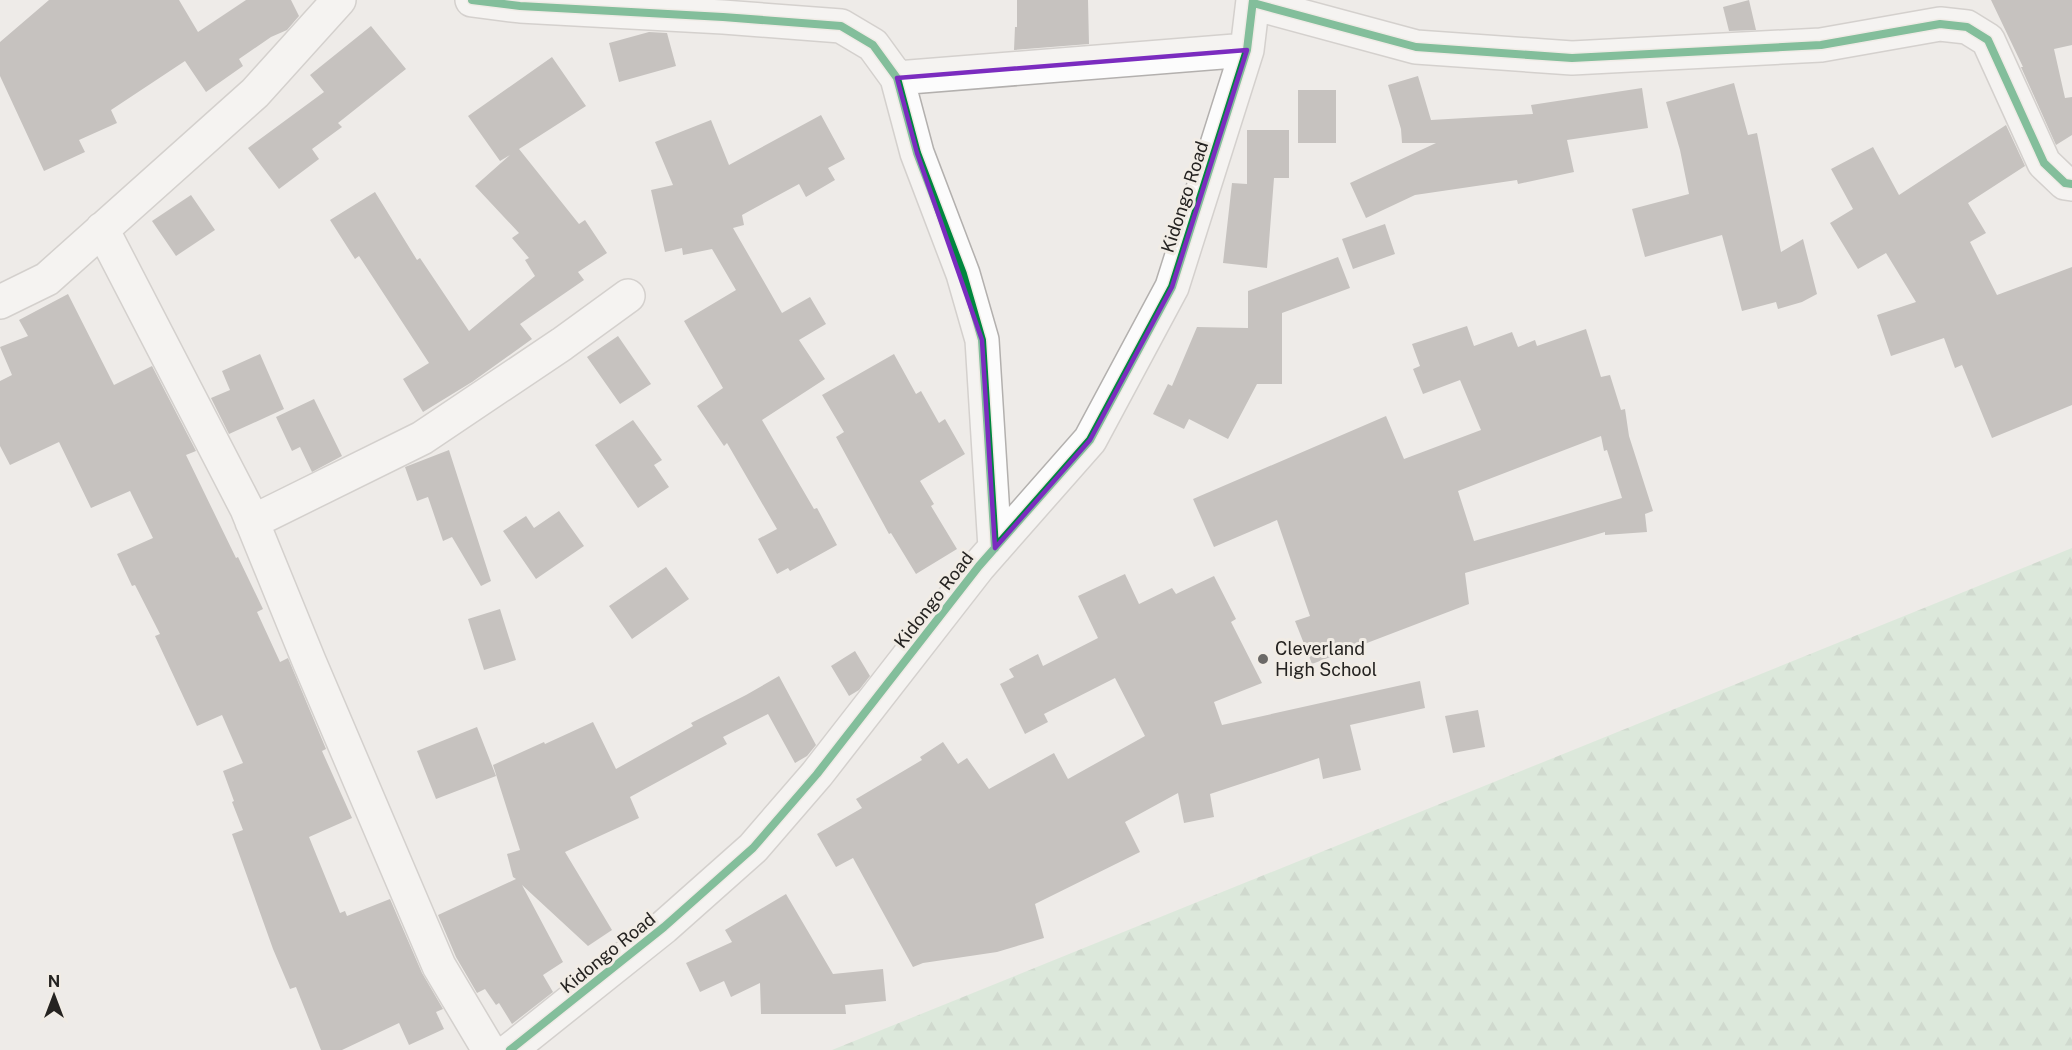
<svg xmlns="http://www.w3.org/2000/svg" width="2072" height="1050" font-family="'Public Sans',sans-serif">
<defs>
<pattern id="forest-firs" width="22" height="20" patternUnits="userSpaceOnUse" patternTransform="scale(1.5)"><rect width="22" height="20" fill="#c6e5cd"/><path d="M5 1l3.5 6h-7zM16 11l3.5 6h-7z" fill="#aac4b0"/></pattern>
</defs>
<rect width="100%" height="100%" fill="#eeebe8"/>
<!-- forest -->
<path fill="url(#forest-firs)" d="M 2072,548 L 2072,1050 L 832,1050 Z"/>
<!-- building -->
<path fill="#94918f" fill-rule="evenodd" d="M 49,0 L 179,0 L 198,32 L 246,0 L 291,0 L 299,16 L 287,30 L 271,37 L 239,59 L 243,66 L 206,92 L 185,61 L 111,110 L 117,123 L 79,140 L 85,152 L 44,171 L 0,76 L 0,42 Z
M 1017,0 L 1088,0 L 1089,44 L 1014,50 L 1015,27 L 1017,27 Z
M 1749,0 L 1756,30 L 1729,31 L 1723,7 Z
M 1991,0 L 2072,0 L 2072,45 L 2054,49 L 2065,98 L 2072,97 L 2072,135 L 2056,145 L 2021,67 L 2023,67 Z
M 371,26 L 406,69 L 338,123 L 342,127 L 312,149 L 319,159 L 279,189 L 248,148 L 324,92 L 310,75 Z
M 649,32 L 667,33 L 676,66 L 619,82 L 609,43 Z
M 552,57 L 586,106 L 519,149 L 579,224 L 585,220 L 607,253 L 578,272 L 584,280 L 520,324 L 532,339 L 472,382 L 423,412 L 403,379 L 429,363 L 359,256 L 355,259 L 330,220 L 375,192 L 417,260 L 420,258 L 469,331 L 535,276 L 525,260 L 529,258 L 512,238 L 519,233 L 475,186 L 510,155 L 500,161 L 468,116 Z
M 1418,76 L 1431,120 L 1533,114 L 1531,105 L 1642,88 L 1648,128 L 1567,140 L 1574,172 L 1518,184 L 1517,180 L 1415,195 L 1366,218 L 1350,183 L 1436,143 L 1402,143 L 1401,129 L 1388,85 Z
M 1734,83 L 1748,135 L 1757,133 L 1781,252 L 1803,239 L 1817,294 L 1802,302 L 1778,309 L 1776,302 L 1742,311 L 1722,235 L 1645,257 L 1632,209 L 1689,194 L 1680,150 L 1666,102 Z
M 1298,90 L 1336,90 L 1336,143 L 1298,143 Z
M 821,115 L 845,159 L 828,168 L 835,180 L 806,197 L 799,184 L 742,215 L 744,225 L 733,228 L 782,313 L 810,297 L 826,324 L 799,340 L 825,379 L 762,420 L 814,509 L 817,508 L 837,545 L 790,571 L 788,568 L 777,574 L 758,539 L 777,529 L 727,443 L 724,446 L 697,406 L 723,388 L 684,321 L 736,290 L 712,249 L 683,255 L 682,248 L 665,252 L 651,190 L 673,185 L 655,142 L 711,120 L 729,165 Z
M 2006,125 L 2025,166 L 1968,203 L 1986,233 L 1970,242 L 1997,295 L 2072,267 L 2072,405 L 1992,438 L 1962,365 L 1955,368 L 1944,338 L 1891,356 L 1877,315 L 1916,302 L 1886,253 L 1858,269 L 1830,223 L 1853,209 L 1831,169 L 1873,147 L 1899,195 Z
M 1247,130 L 1289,130 L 1289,178 L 1274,178 L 1267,268 L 1223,263 L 1232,183 L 1247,184 Z
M 191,195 L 215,230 L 176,256 L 152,221 Z
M 1385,224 L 1395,254 L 1353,269 L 1342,239 Z
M 1338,257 L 1350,288 L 1282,313 L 1282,384 L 1257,384 L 1228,439 L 1189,419 L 1184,429 L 1153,414 L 1168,384 L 1172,386 L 1197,327 L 1248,328 L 1248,291 Z
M 68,294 L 114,385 L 152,366 L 196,451 L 186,455 L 236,558 L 238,557 L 263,609 L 257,612 L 280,662 L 288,658 L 326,749 L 322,751 L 352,818 L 309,837 L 340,913 L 345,911 L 347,916 L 390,899 L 422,973 L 443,1009 L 436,1012 L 444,1029 L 409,1045 L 399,1023 L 342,1050 L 321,1050 L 296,987 L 290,989 L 273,949 L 232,834 L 243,830 L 232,802 L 234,801 L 223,771 L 243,763 L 222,715 L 197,726 L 155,636 L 160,634 L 135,585 L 132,586 L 117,554 L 153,538 L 130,491 L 91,508 L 59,442 L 10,465 L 0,446 L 0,381 L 12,375 L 0,347 L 28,336 L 19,320 Z
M 1467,326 L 1474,346 L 1512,332 L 1518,347 L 1535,340 L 1537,346 L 1586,329 L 1601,377 L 1610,375 L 1621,410 L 1625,409 L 1629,436 L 1653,511 L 1645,514 L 1647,532 L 1605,535 L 1605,532 L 1465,573 L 1469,604 L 1312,664 L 1295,621 L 1310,616 L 1277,520 L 1214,547 L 1193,499 L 1386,416 L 1404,459 L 1481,430 L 1460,380 L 1423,394 L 1413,369 L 1420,366 L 1412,344 ZM 1601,436 L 1604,451 L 1607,450 L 1622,498 L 1474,541 L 1458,491 Z
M 618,336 L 651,384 L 620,404 L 587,357 Z
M 260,354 L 284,409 L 229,434 L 211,398 L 230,390 L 222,371 Z
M 894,354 L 916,394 L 921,391 L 939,423 L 945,419 L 965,454 L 920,481 L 934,504 L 931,506 L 957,549 L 916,574 L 891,533 L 889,534 L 836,437 L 844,432 L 822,395 Z
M 314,399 L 342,456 L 312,472 L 300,447 L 292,451 L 276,417 Z
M 633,420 L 662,460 L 654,465 L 669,487 L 638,508 L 595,445 Z
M 449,450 L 491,581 L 481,586 L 452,537 L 443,541 L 428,497 L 417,501 L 405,467 Z
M 559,511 L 584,546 L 536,579 L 503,531 L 526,516 L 534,528 Z
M 666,567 L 689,599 L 632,639 L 609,606 Z
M 1125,574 L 1139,604 L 1172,588 L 1176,594 L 1214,576 L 1236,619 L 1231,622 L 1262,683 L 1214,702 L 1222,725 L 1420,681 L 1425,708 L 1350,725 L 1361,770 L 1323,779 L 1319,758 L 1210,794 L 1214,817 L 1184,823 L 1178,793 L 1125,822 L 1140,852 L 1035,904 L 1044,938 L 997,952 L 923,963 L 913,967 L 853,858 L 836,867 L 817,834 L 862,808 L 856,799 L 922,760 L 920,757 L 943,742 L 958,764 L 967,758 L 989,789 L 1054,753 L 1068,779 L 1145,736 L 1115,678 L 1044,714 L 1048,722 L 1025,734 L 1000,684 L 1014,677 L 1009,669 L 1038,654 L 1043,666 L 1098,638 L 1078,596 Z
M 500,609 L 516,660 L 484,670 L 468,619 Z
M 855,651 L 870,676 L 859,690 L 849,696 L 831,666 Z
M 779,676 L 816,745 L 807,756 L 795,763 L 768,714 L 723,737 L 727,744 L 630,797 L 639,818 L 565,852 L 612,930 L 588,946 L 522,885 L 563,962 L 543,975 L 553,992 L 512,1024 L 499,1003 L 496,1005 L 485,989 L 477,993 L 456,957 L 438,915 L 516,879 L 513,877 L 507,854 L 520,850 L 493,765 L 544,742 L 545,744 L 593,722 L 616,769 L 693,726 L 691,723 L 746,695 Z
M 1478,710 L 1485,747 L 1453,753 L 1445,716 Z
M 477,727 L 496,776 L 436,799 L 417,751 Z
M 786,894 L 833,974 L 883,969 L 886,1001 L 845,1005 L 846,1014 L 761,1014 L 760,983 L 731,997 L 724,981 L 700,992 L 686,963 L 732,942 L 725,930 Z"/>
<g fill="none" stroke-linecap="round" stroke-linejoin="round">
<!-- minor casing -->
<g stroke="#b3b0ae" stroke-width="36">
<path id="minor" d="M 472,0 L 520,6 L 723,17 L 841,26 L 873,45 L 897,78 L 917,153 L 963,274 L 982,340 L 995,548
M 1253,3 L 1416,47 L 1572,58 L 1821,45 L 1940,24 L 1967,27 L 1988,40 L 2044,163 L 2065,183 L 2072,184
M 897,78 L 1247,50
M 102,229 L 247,509 L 309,661 L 439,966 L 489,1050
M 0,302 L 47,279 L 255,93 L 339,0
M 252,522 L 422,438 L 562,344 L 628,296
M 510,1050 L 664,927 L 753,848 L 817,774 L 979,566 L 1090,440 L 1172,287 L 1247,50 L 1253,0"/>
</g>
<!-- minor -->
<use href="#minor" stroke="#fcfcfc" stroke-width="33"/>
<!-- cycleway casing -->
<g stroke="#f1ece5" stroke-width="11">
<path id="cycleway" d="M 472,0 L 520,6 L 723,17 L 841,26 L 873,45 L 897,78 L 917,153 L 963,274 L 982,340 L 995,548
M 1253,3 L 1416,47 L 1572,58 L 1821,45 L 1940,24 L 1967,27 L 1988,40 L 2044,163 L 2065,183 L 2072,184
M 510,1050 L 664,927 L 753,848 L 817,774 L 979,566 L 1090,440 L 1172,287 L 1247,50 L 1253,0"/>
</g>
<!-- cycleway -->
<use href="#cycleway" stroke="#00873e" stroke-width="8"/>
</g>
<!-- marked area -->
<path d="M0 0H2072V1050H0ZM 1247,50 L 1172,287 L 1090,440 L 995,548 L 982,340 L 917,153 L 897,78 Z" fill="#eeebe8" fill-opacity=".55" fill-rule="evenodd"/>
<path fill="none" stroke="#7b2cbf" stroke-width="4.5" stroke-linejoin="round" d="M 1247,50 L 1172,287 L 1090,440 L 995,548 L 982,340 L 917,153 L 897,78 Z"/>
<!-- markers -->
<circle fill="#6b6967" stroke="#f1ece5" stroke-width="2" cx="1263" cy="659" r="6"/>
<g text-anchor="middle" stroke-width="6" stroke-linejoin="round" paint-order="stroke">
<!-- street labels -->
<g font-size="18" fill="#252321" stroke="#f1ece5">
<text transform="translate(1185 197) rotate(-72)" y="6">Kidongo Road</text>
<text transform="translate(934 600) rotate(-52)" y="6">Kidongo Road</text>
<text transform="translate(608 953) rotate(-39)" y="6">Kidongo Road</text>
</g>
<!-- poi labels -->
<g font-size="18" fill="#252321" stroke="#f1ece5" text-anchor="start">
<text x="1275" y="655">Cleverland<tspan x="1275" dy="21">High School</tspan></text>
</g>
</g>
<!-- north arrow -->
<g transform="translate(54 996)" stroke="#f1ece5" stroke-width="4.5" paint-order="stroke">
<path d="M0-4.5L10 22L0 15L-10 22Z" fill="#252321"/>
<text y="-9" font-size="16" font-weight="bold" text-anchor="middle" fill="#252321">N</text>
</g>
</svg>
